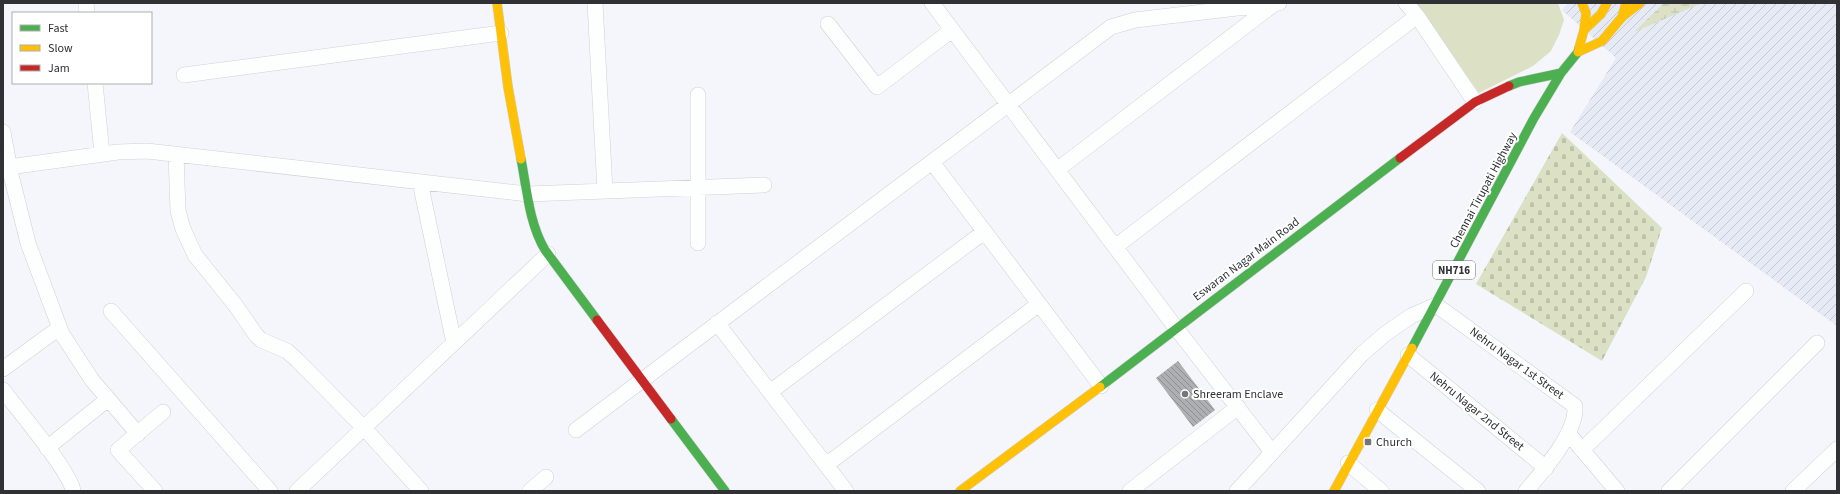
<svg xmlns="http://www.w3.org/2000/svg" width="1840" height="494" font-family="'Source Sans 3',sans-serif">
<defs>
<pattern id="industrial-furrows" width="10" height="10" patternUnits="userSpaceOnUse"><rect width="10" height="10" fill="#e5eaf5"/><path d="M-1 1l2-2M0 10L10 0M9 11l2-2" fill="none" stroke="#c5c9d3"/></pattern>
<pattern id="wetland-marsh" width="20" height="14" patternUnits="userSpaceOnUse"><rect width="20" height="14" fill="#dce1c5"/><path d="M1 5h8M5 5V1M11 12h8M15 12V8" fill="none" stroke="#bdc2aa"/></pattern>
<pattern id="cemetery-stones" width="16" height="16" patternUnits="userSpaceOnUse"><rect width="16" height="16" fill="#dce1c5"/><path d="M2 7V4a2 2 0 0 1 4 0v3zM10 15v-3a2 2 0 0 1 4 0v3z" fill="#bdc2aa"/></pattern>
<pattern id="building-back-hatch" width="6" height="6" patternUnits="userSpaceOnUse"><rect width="6" height="6" fill="#aeafb2"/><path d="M-1 5l2 2M0 0l6 6M5-1l2 2" fill="none" stroke="#8e8f92"/></pattern>
</defs>
<rect width="100%" height="100%" fill="#f4f6fb"/>
<!-- industrial -->
<path fill="url(#industrial-furrows)" d="M 1568,3 L 1837,3 L 1837,326 L 1570,132 L 1616,58 L 1562,10 Z"/>
<!-- green -->
<path fill="#dce1c5" d="M 1415,3 L 1558,3 L 1564,20 L 1559,35 L 1551,51 L 1533,66 L 1479,93 Z"/>
<!-- wetland -->
<path fill="url(#wetland-marsh)" d="M 1664,3 L 1702,3 L 1634,32 Z"/>
<!-- cemetery -->
<path fill="url(#cemetery-stones)" d="M 1562,133 L 1662,228 L 1646,277 L 1602,361 L 1476,284 Z"/>
<!-- building -->
<path fill="url(#building-back-hatch)" d="M 1178,361 L 1215,410 L 1193,427 L 1156,378 Z"/>
<g fill="none" stroke-linecap="round" stroke-linejoin="round">
<!-- street casing -->
<g stroke="#d0d1d5" stroke-width="16">
<path id="street" d="M 86,3 L 87,13
M 595,3 L 605,191
M 932,3 L 1176,328 L 1272,452
M 1406,3 L 1417,16 L 1475,102
M 828,24 L 877,87 L 952,30
M 184,75 L 501,33
M 95,83 L 102,154
M 698,95 L 698,243
M 3,132 L 11,175 L 28,243 L 62,334 L 92,380 L 138,434
M 176,154 L 178,211 L 183,229 L 195,255 L 236,306 L 256,335 L 261,340 L 287,351 L 297,360 L 365,429 L 421,491
M 932,162 L 1101,386
M 9,167 L 118,152 L 147,151 L 528,194 L 764,185
M 1057,170 L 1274,4
M 420,182 L 454,343
M 1115,247 L 1417,16
M 111,311 L 270,491
M 717,323 L 846,491
M 1408,355 L 1546,468
M 3,369 L 59,328
M 3,390 C 17,409 71,472 73,491
M 770,392 L 984,232
M 1377,410 L 1478,491
M 576,430 L 1111,27 L 1135,20 L 1279,3
M 1568,433 L 1617,491
M 47,448 L 108,399
M 1582,450 L 1746,291
M 1348,463 L 1381,491
M 826,465 L 1039,304
M 155,491 L 118,450 L 163,412
M 297,491 L 548,254
M 530,491 L 546,477
M 1130,491 L 1238,407
M 1237,491 L 1362,354 L 1385,334 L 1411,316 L 1436,305 L 1575,406 C 1577,433 1543,471 1526,491
M 1669,491 L 1817,343
M 1793,491 L 1837,449"/>
</g>
<!-- fast casing -->
<g stroke="#d0d1d5" stroke-width="10">
<path id="fast" d="M 1509,86 L 1519,82 L 1561,73
M 521,159 C 527,190 529,223 545,250 L 597,320
M 1412,348 L 1534,118 L 1561,73 L 1578,52 L 1579,48
M 1100,387 L 1400,158
M 671,419 L 725,491"/>
</g>
<!-- slow casing -->
<g stroke="#d0d1d5" stroke-width="10">
<path id="slow" d="M 497,3 L 508,87 L 521,159
M 1582,3 L 1586,13 L 1584,30
M 1622,17 L 1640,3
M 1579,48 L 1584,30 L 1601,14 L 1607,3
M 1578,52 L 1602,41 L 1622,17 L 1626,3
M 960,491 L 1100,387
M 1334,491 L 1412,348"/>
</g>
<!-- jam casing -->
<g stroke="#d0d1d5" stroke-width="10">
<path id="jam" d="M 1400,158 L 1475,102 L 1509,86
M 597,320 L 671,419"/>
</g>
<!-- street -->
<use href="#street" stroke="#fdfefe" stroke-width="15"/>
<!-- fast -->
<use href="#fast" stroke="#4caf50" stroke-width="9"/>
<!-- slow -->
<use href="#slow" stroke="#ffc107" stroke-width="9"/>
<!-- jam -->
<use href="#jam" stroke="#c62828" stroke-width="9"/>
</g>
<!-- markers -->
<g fill="#75767a" stroke="#fff" stroke-width="1.5">
<circle cx="1185" cy="394" r="4"/>
<rect x="1364" y="438" width="8" height="8" rx="2"/>
</g>
<g text-anchor="middle" stroke-width="4" stroke-linejoin="round" paint-order="stroke">
<!-- shield labels -->
<rect fill="#fff" stroke="#6e6f72" stroke-width="1" x="1433" y="261" width="42" height="18" rx="3"/>
<g font-size="11" font-weight="bold" fill="#303135">
<text x="1454" y="274">NH716</text>
</g>
<!-- street labels -->
<g font-size="12" fill="#303135" stroke="#fff">
<text transform="translate(1483 190) rotate(-62)" y="4">Chennai Tirupati Highway</text>
<text transform="translate(1246 259) rotate(-37)" y="4">Eswaran Nagar Main Road</text>
<text transform="translate(1517 363) rotate(36)" y="4">Nehru Nagar 1st Street</text>
<text transform="translate(1477 411) rotate(39)" y="4">Nehru Nagar 2nd Street</text>
</g>
<!-- poi labels -->
<g font-size="12" fill="#303135" stroke="#fff" text-anchor="start">
<text x="1193" y="398">Shreeram Enclave</text>
<text x="1376" y="446">Church</text>
</g>
</g>
<!-- border -->
<rect width="1840" height="494" fill="none" stroke="#303135" stroke-width="8"/>
<!-- legend -->
<rect x="12" y="12" width="140" height="72" fill="#ffffff" stroke="#acadae"/>
<rect x="20" y="25" width="20" height="6" fill="#4caf50" stroke="#acadae"/>
<text x="48" y="32" font-size="12" fill="#303135">Fast</text>
<rect x="20" y="45" width="20" height="6" fill="#ffc107" stroke="#acadae"/>
<text x="48" y="52" font-size="12" fill="#303135">Slow</text>
<rect x="20" y="65" width="20" height="6" fill="#c62828" stroke="#acadae"/>
<text x="48" y="72" font-size="12" fill="#303135">Jam</text>
</svg>
